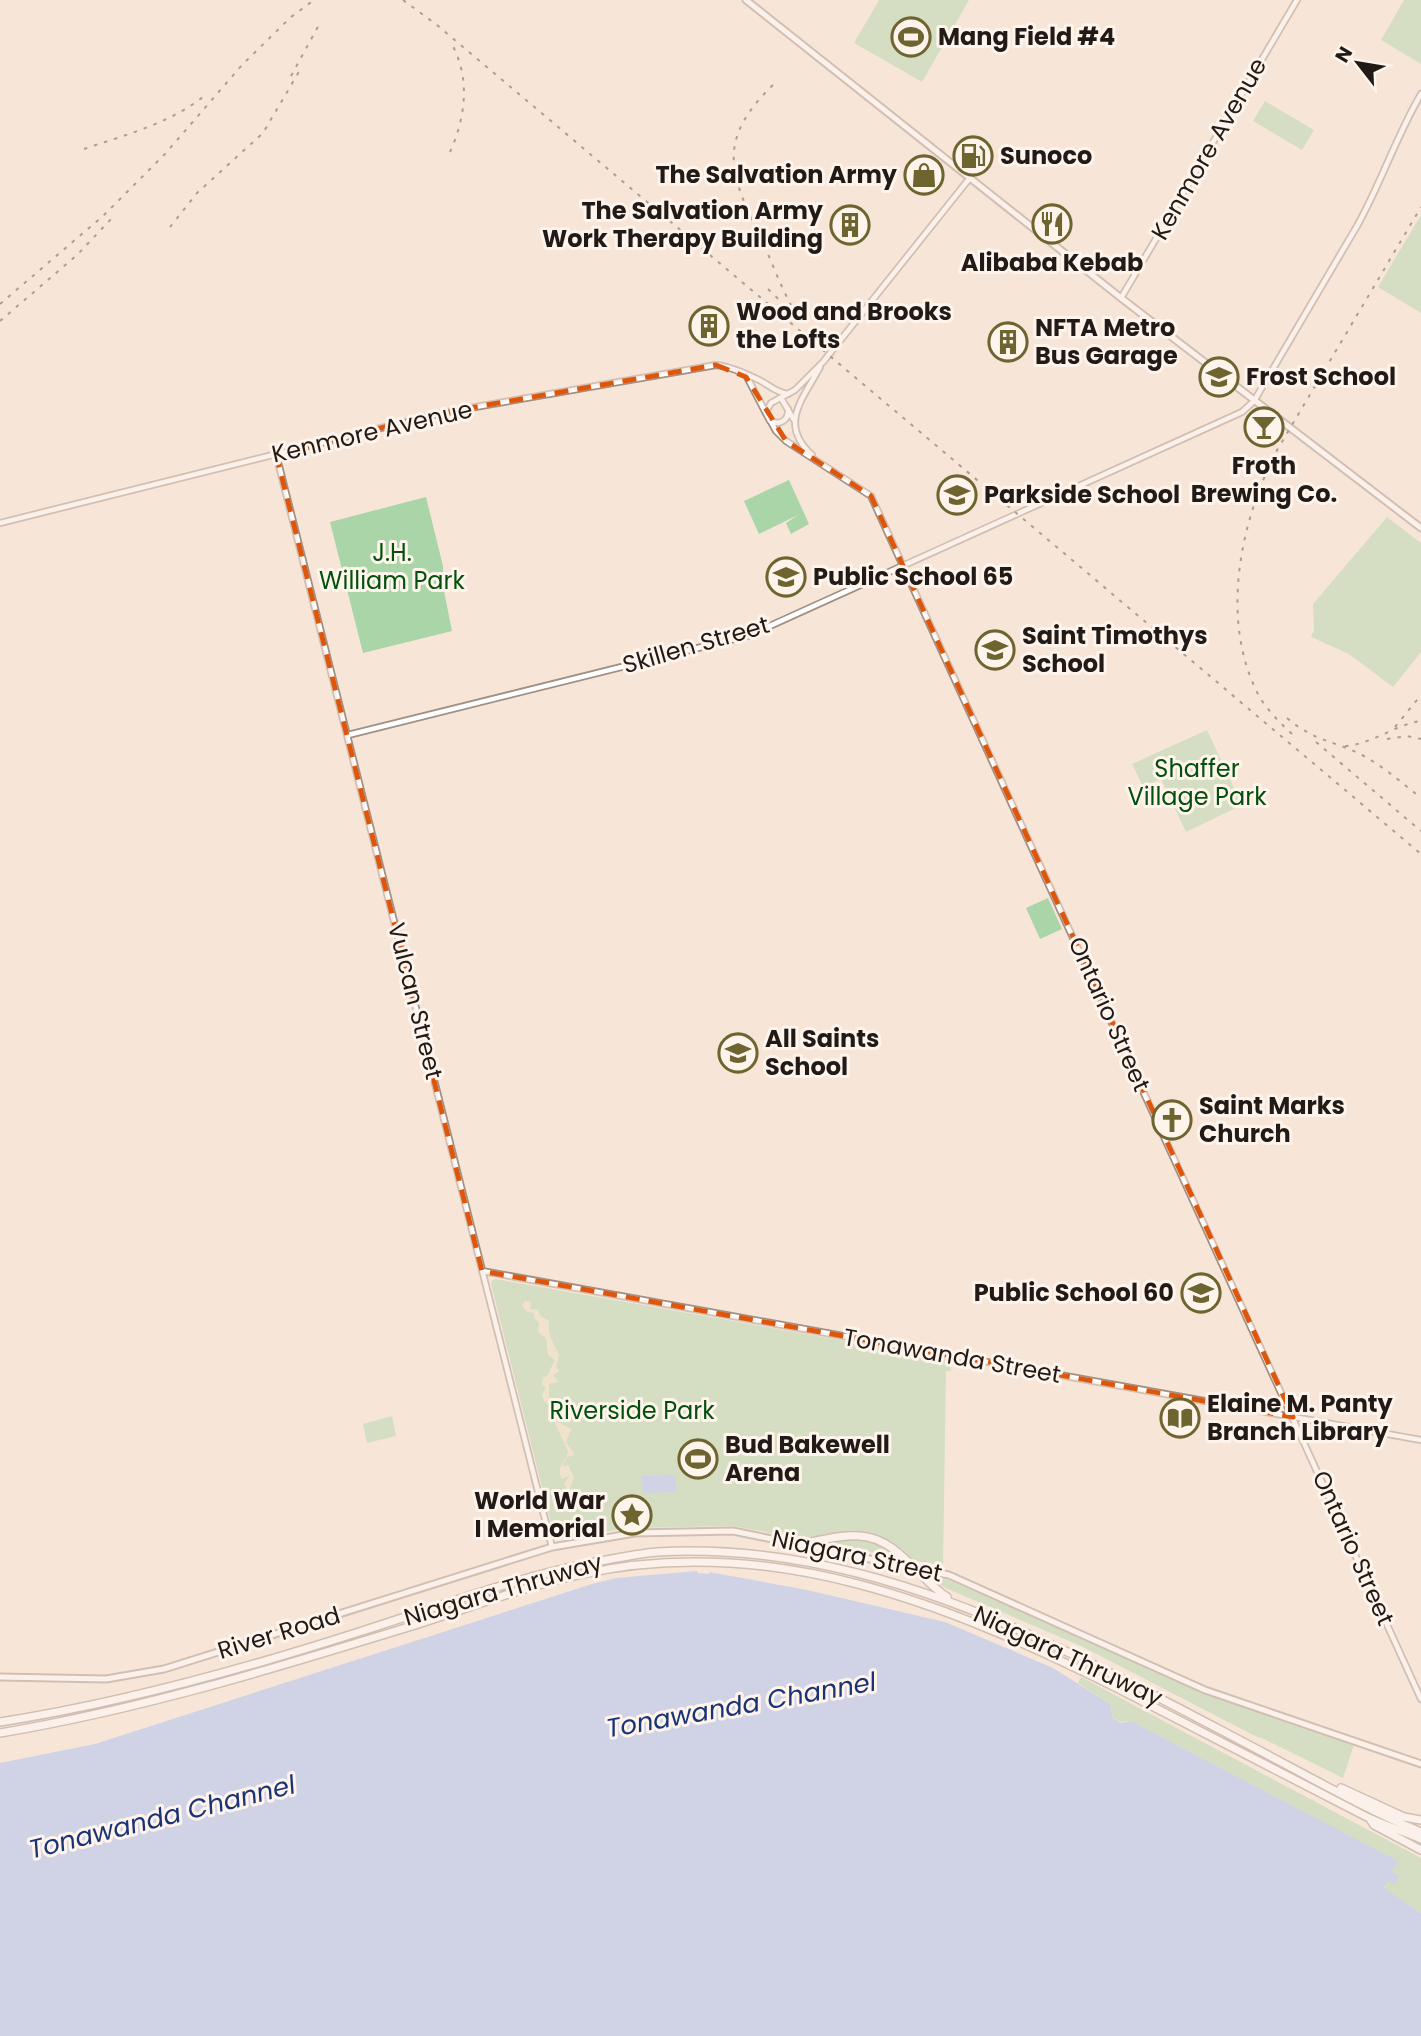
<svg xmlns="http://www.w3.org/2000/svg" width="1421" height="2036" font-family="Poppins,sans-serif">
<rect width="100%" height="100%" fill="#f7e5d8"/>
<!-- green -->
<path fill="#aad5a8" d="M 879,0 L 969,0 L 922,82 L 854,43 Z
M 1404,0 L 1421,0 L 1421,64 L 1381,40 Z
M 1265,101 L 1314,130 L 1302,150 L 1253,121 Z
M 1421,215 L 1421,313 L 1378,287 Z
M 789,480 L 809,524 L 791,534 L 786,523 L 798,515 L 759,534 L 744,501 Z
M 426,497 L 443,566 L 443,586 L 452,631 L 363,653 L 330,522 Z
M 1387,517 L 1421,543 L 1421,652 L 1393,687 L 1349,654 L 1311,637 L 1314,630 L 1313,604 Z
M 1207,730 L 1242,805 L 1186,832 L 1161,779 L 1143,787 L 1132,764 Z
M 1048,898 L 1062,929 L 1040,939 L 1026,908 Z
M 496,1279 L 947,1359 L 950,1361 L 951,1371 L 946,1371 L 943,1566 L 734,1526 L 626,1528 L 564,1539 L 555,1539 L 491,1284 L 492,1280 Z
M 392,1416 L 396,1436 L 367,1443 L 363,1424 Z
M 929,1576 L 949,1580 L 1202,1693 L 1354,1745 L 1343,1778 L 1260,1737 L 1259,1738 L 1081,1646 L 948,1589 L 936,1583 Z
M 1081,1677 L 1421,1858 L 1421,1913 L 1384,1889 L 1397,1861 L 1131,1721 L 1121,1722 L 1113,1718 L 1110,1704 L 1078,1683 Z"/>
<!-- sand -->
<path fill="#e9dfba" d="M 525,1301 L 531,1302 L 530,1309 L 538,1310 L 540,1316 L 549,1321 C 547,1336 553,1341 559,1355 L 556,1367 L 559,1371 L 553,1375 L 559,1382 L 549,1384 L 549,1398 L 557,1401 L 567,1412 L 566,1413 L 556,1409 L 556,1421 L 571,1429 L 566,1442 L 575,1455 L 567,1457 L 562,1466 L 568,1465 L 574,1477 L 569,1491 L 571,1498 L 576,1501 L 574,1511 C 569,1504 570,1492 564,1484 L 570,1475 L 562,1479 C 555,1465 567,1462 568,1451 L 552,1417 L 554,1405 L 545,1402 L 542,1395 L 546,1388 L 542,1385 L 543,1378 L 547,1376 L 555,1360 L 548,1355 L 546,1338 L 538,1332 L 539,1322 L 535,1319 L 534,1313 L 526,1311 L 522,1305 Z"/>
<!-- water -->
<path fill="#9fbcf6" d="M 675,1475 L 677,1492 L 643,1493 L 642,1476 Z
M 697,1571 L 698,1573 L 709,1574 L 709,1572 L 807,1590 L 945,1622 L 1053,1668 L 1110,1704 L 1113,1718 L 1121,1723 L 1131,1721 L 1398,1861 L 1392,1872 L 1399,1876 L 1395,1884 L 1388,1881 L 1384,1888 L 1421,1913 L 1421,2036 L 0,2036 L 0,1763 L 95,1744 L 592,1584 L 616,1578 Z"/>
<g fill="none" stroke-linecap="round" stroke-linejoin="round">
<!-- tertiary casing -->
<g stroke="#a19084" stroke-width="8">
<path id="tertiary" d="M 1121,298 L 1297,0
M 747,377 L 770,421 C 780,426 789,420 788,409
M 781,398 L 794,420
M 766,412 L 771,403 L 795,390 L 823,362 L 969,179
M 770,420 L 776,431 L 786,441 L 871,496 L 1421,1699
M 276,454 L 552,1547
M 812,455 C 778,424 803,399 820,367
M 0,523 L 441,413 L 716,365 C 729,366 749,375 761,381 C 770,386 777,393 788,394
M 348,735 L 750,635 L 1242,412 L 1254,401 L 1357,226 C 1381,183 1396,137 1421,94
M 482,1271 L 1421,1440"/>
</g>
<!-- secondary casing -->
<g stroke="#a19084" stroke-width="9">
<path id="secondary" d="M 746,0 L 1121,298 L 1421,528
M 921,1570 L 949,1575 L 1205,1690 L 1421,1764
M 0,1677 L 106,1679 L 164,1669 L 552,1547 L 635,1533 L 733,1531 L 904,1566"/>
</g>
<!-- motorway casing -->
<g stroke="#a19084" stroke-width="10">
<path id="motorway" d="M 800,1544 C 820,1541 840,1534 860,1536 C 897,1538 918,1578 947,1597
M 0,1722 C 122,1703 241,1670 359,1632 C 435,1608 511,1579 590,1563 C 612,1559 635,1554 657,1552 C 878,1539 1077,1655 1266,1754 C 1317,1781 1368,1810 1421,1832
M 0,1733 C 137,1710 269,1670 402,1629 C 461,1611 521,1587 582,1574 C 772,1532 950,1605 1117,1688 C 1200,1730 1282,1774 1365,1816 C 1383,1825 1403,1831 1421,1839
M 1341,1788 L 1404,1817 L 1421,1820
M 1370,1819 L 1374,1825 L 1421,1850"/>
</g>
<!-- tertiary -->
<use href="#tertiary" stroke="#fff" stroke-width="4.5"/>
<!-- secondary -->
<use href="#secondary" stroke="#fff" stroke-width="5"/>
<!-- motorway -->
<use href="#motorway" stroke="#fff" stroke-width="7"/>
<!-- rail -->
<path stroke="#514741" stroke-width="2" stroke-dasharray="3.5 7" stroke-linecap="butt" d="M 403,0 L 437,25 L 1421,854
M 291,76 L 320,23
M 773,85 C 714,142 731,176 762,241 C 772,262 780,285 791,305
M 84,149 C 125,135 168,124 203,97
M 450,152 C 466,116 471,76 450,41
M 170,227 L 197,193 L 263,133 L 300,70
M 768,289 L 797,317
M 0,304 L 103,216 L 165,154 L 242,65 L 291,17 L 314,0
M 0,321 L 77,255 L 112,218
M 1287,718 C 1315,742 1333,740 1362,755 C 1383,766 1402,783 1421,798
M 1395,727 L 1421,695
M 1292,734 C 1277,720 1263,706 1255,688 C 1221,614 1241,521 1276,452 L 1421,207
M 1387,739 L 1407,736 L 1421,739
M 1316,742 L 1421,831
M 1345,746 C 1373,744 1394,725 1421,721"/>
<!-- secondary-bridge casing -->
<g stroke="#a19084" stroke-width="9" stroke-linecap="butt">
<path id="secondary-bridge" d="M 904,1566 L 921,1570"/>
</g>
<!-- secondary-bridge -->
<use href="#secondary-bridge" stroke="#fff" stroke-width="5"/>
</g>
<!-- marked area -->
<path d="M0 0H1421V2036H0ZM 716,365 L 746,377 L 786,441 L 871,496 L 1293,1417 L 482,1271 L 276,454 L 441,413 Z" fill="#f7e5d8" fill-opacity=".55" fill-rule="evenodd"/>
<path fill="none" stroke="#de560c" stroke-width="5" stroke-dasharray="14 9" stroke-linejoin="round" d="M 716,365 L 746,377 L 786,441 L 871,496 L 1293,1417 L 482,1271 L 276,454 L 441,413 Z"/>
<!-- icons -->
<defs>
<g id="stadium-ring" transform="scale(2.0125)"><circle r="9.5" fill="#fff4ec" stroke="#6d6430" stroke-width="1.5"/><path d="M0-5a6.5 5 0 1 0 0 10a6.5 5 0 1 0 0-10ZM-3.5-1.8h7v3.6h-7Z" fill="#6d6430"/></g>
<g id="fuel-ring" transform="scale(2.0125)"><circle r="9.5" fill="#fff4ec" stroke="#6d6430" stroke-width="1.5"/><path d="M-5.5-6h7V0h2V4h1.3V-2.5L3-4.5l.8-.8L6-3V5H2.5V1h-1V6h-7ZM-4.2-4.7v3.2H.2V-4.7Z" fill="#6d6430"/></g>
<g id="shop-ring" transform="scale(2.0125)"><circle r="9.5" fill="#fff4ec" stroke="#6d6430" stroke-width="1.5"/><path d="M-5-2.5h2.3a2.7 3.5 0 0 1 5.4 0H5L5.5 6h-11ZM-1.5-2.5h3a1.5 2.3 0 0 0-3 0Z" fill="#6d6430"/></g>
<g id="restaurant-ring" transform="scale(2.0125)"><circle r="9.5" fill="#fff4ec" stroke="#6d6430" stroke-width="1.5"/><path d="M-5-6h1v4h1v-4h1v4h1v-4h1v5L-1.5 .5V6h-2V.5L-5-1ZM5-6V6H3V1.5H1.5Q1.5-4 5-6Z" fill="#6d6430"/></g>
<g id="building-ring" transform="scale(2.0125)"><circle r="9.5" fill="#fff4ec" stroke="#6d6430" stroke-width="1.5"/><path d="M-4-6H4V6H1V3H-1V6H-4ZM-2.5-4.3h1.7v1.8h-1.7ZM.8-4.3h1.7v1.8H.8ZM-2.5-1h1.7V.8h-1.7ZM.8-1h1.7V.8H.8Z" fill="#6d6430"/></g>
<g id="school-ring" transform="scale(2.0125)"><circle r="9.5" fill="#fff4ec" stroke="#6d6430" stroke-width="1.5"/><path d="M0-5L7-2L0 1L-7-2ZM-4 1L0 2.5L4 1V4Q0 6-4 4Z" fill="#6d6430"/></g>
<g id="bar-ring" transform="scale(2.0125)"><circle r="9.5" fill="#fff4ec" stroke="#6d6430" stroke-width="1.5"/><path d="M-6-5H6L.8 .8V4.5H3.5V6h-7V4.5H-.8V.8Z" fill="#6d6430"/></g>
<g id="church-ring" transform="scale(2.0125)"><circle r="9.5" fill="#fff4ec" stroke="#6d6430" stroke-width="1.5"/><path d="M-1.2-6h2.4v3.5h3.3v2.4h-3.3V6h-2.4V-.1h-3.3v-2.4h3.3Z" fill="#6d6430"/></g>
<g id="library-ring" transform="scale(2.0125)"><circle r="9.5" fill="#fff4ec" stroke="#6d6430" stroke-width="1.5"/><path d="M-6-4Q-3-5.5-.7-3.5V5Q-3 3-6 4ZM6-4Q3-5.5 .7-3.5V5Q3 3 6 4Z" fill="#6d6430"/></g>
<g id="sight-ring" transform="scale(2.0125)"><circle r="9.5" fill="#fff4ec" stroke="#6d6430" stroke-width="1.5"/><path d="M0-6L1.8-2.2L6-1.7L2.9 1.2L3.7 5.4L0 3.3L-3.7 5.4L-2.9 1.2L-6-1.7L-1.8-2.2Z" fill="#6d6430"/></g>
</defs>
<g fill-rule="evenodd">
<use href="#stadium-ring" x="911" y="37"/>
<use href="#fuel-ring" x="973" y="156"/>
<use href="#shop-ring" x="924" y="175"/>
<use href="#restaurant-ring" x="1052" y="224"/>
<use href="#building-ring" x="850" y="225"/>
<use href="#building-ring" x="709" y="326"/>
<use href="#building-ring" x="1008" y="342"/>
<use href="#school-ring" x="1219" y="377"/>
<use href="#bar-ring" x="1264" y="427"/>
<use href="#school-ring" x="957" y="495"/>
<use href="#school-ring" x="786" y="577"/>
<use href="#school-ring" x="995" y="650"/>
<use href="#school-ring" x="738" y="1053"/>
<use href="#church-ring" x="1172" y="1120"/>
<use href="#school-ring" x="1201" y="1293"/>
<use href="#library-ring" x="1180" y="1418"/>
<use href="#stadium-ring" x="698" y="1459"/>
<use href="#sight-ring" x="632" y="1515"/>
</g>
<g text-anchor="middle" stroke-width="6" stroke-linejoin="round" paint-order="stroke">
<!-- poi labels -->
<g font-size="24" font-weight="bold" fill="#211a16" stroke="#fff4ec" text-anchor="start">
<text x="938" y="45">Mang Field #4</text>
<text x="1000" y="164">Sunoco</text>
<text x="897" y="183" text-anchor="end">The Salvation Army</text>
<text x="823" y="219" text-anchor="end">The Salvation Army<tspan x="823" dy="28">Work Therapy Building</tspan></text>
<text x="1052" y="271" text-anchor="middle">Alibaba Kebab</text>
<text x="736" y="320">Wood and Brooks<tspan x="736" dy="28">the Lofts</tspan></text>
<text x="1035" y="336">NFTA Metro<tspan x="1035" dy="28">Bus Garage</tspan></text>
<text x="1246" y="385">Frost School</text>
<text x="1264" y="474" text-anchor="middle">Froth<tspan x="1264" dy="28">Brewing Co.</tspan></text>
<text x="984" y="503">Parkside School</text>
<text x="813" y="585">Public School 65</text>
<text x="1022" y="644">Saint Timothys<tspan x="1022" dy="28">School</tspan></text>
<text x="765" y="1047">All Saints<tspan x="765" dy="28">School</tspan></text>
<text x="1199" y="1114">Saint Marks<tspan x="1199" dy="28">Church</tspan></text>
<text x="1174" y="1301" text-anchor="end">Public School 60</text>
<text x="1207" y="1412">Elaine M. Panty<tspan x="1207" dy="28">Branch Library</tspan></text>
<text x="725" y="1453">Bud Bakewell<tspan x="725" dy="28">Arena</tspan></text>
<text x="605" y="1509" text-anchor="end">World War<tspan x="605" dy="28">I Memorial</tspan></text>
</g>
<!-- street labels -->
<g font-size="24" fill="#211a16" stroke="#fff4ec">
<text transform="translate(1209 149) rotate(-60)" y="8">Kenmore Avenue</text>
<text transform="translate(372 432) rotate(-13)" y="8">Kenmore Avenue</text>
<text transform="translate(696 645) rotate(-16)" y="8">Skillen Street</text>
<text transform="translate(415 1001) rotate(76)" y="8">Vulcan Street</text>
<text transform="translate(1109 1014) rotate(66)" y="8">Ontario Street</text>
<text transform="translate(952 1356) rotate(10)" y="8">Tonawanda Street</text>
<text transform="translate(1353 1548) rotate(66)" y="8">Ontario Street</text>
<text transform="translate(857 1556) rotate(12)" y="8">Niagara Street</text>
<text transform="translate(503 1590) rotate(-16)" y="8">Niagara Thruway</text>
<text transform="translate(279 1633) rotate(-17)" y="8">River Road</text>
<text transform="translate(1068 1656) rotate(25)" y="8">Niagara Thruway</text>
</g>
<!-- park labels -->
<g font-size="24" fill="#03500c" stroke="#fff4ec">
<text x="392" y="561">J.H.<tspan x="392" dy="28">William Park</tspan></text>
<text x="1197" y="777">Shaffer<tspan x="1197" dy="28">Village Park</tspan></text>
<text x="632" y="1419">Riverside Park</text>
</g>
<!-- water labels -->
<g font-size="26" font-style="italic" fill="#183376" stroke="#fff4ec">
<text transform="translate(741 1705) rotate(-10)" y="9">Tonawanda Channel</text>
<text transform="translate(162 1817) rotate(-14)" y="9">Tonawanda Channel</text>
</g>
</g>
<!-- north arrow -->
<g transform="translate(1358 63) rotate(301)" stroke="#fff4ec" stroke-width="5" paint-order="stroke">
<path d="M0-5L12 26L0 18L-12 26Z" fill="#211a16"/>
<text y="-10" font-size="19" font-weight="bold" text-anchor="middle" fill="#211a16">N</text>
</g>
</svg>
